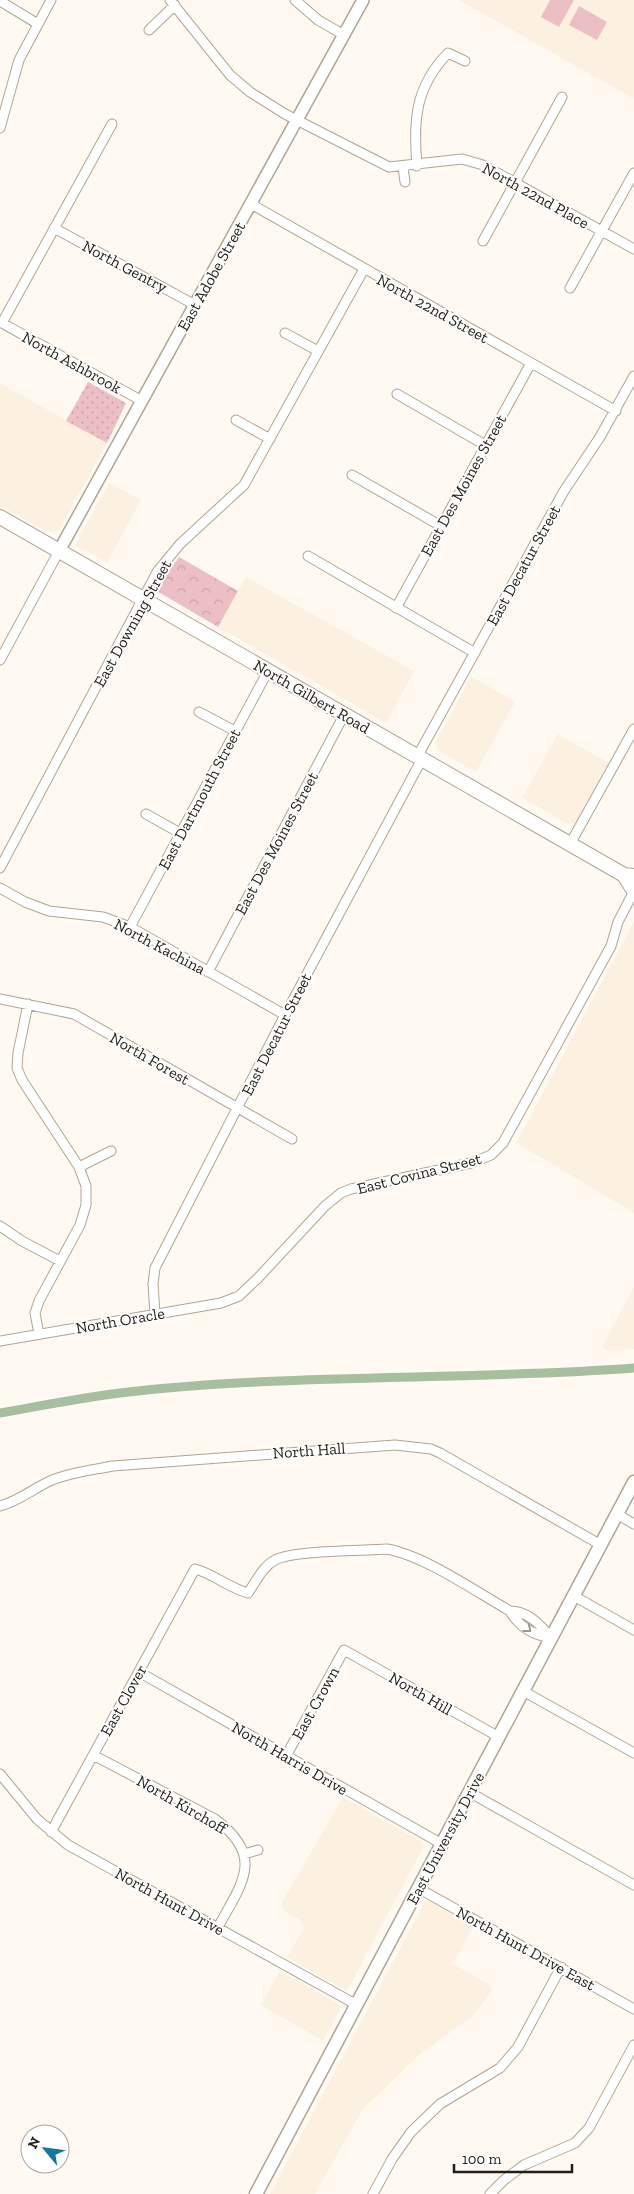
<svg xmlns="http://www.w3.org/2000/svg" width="634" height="2194" font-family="'Zilla Slab',serif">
<defs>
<pattern id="grass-dots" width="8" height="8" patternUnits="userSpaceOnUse" patternTransform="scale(1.25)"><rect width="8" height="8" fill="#ecbfc5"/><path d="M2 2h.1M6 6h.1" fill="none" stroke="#caa4a8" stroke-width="1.8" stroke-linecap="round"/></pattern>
<pattern id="park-crowns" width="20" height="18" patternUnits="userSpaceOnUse" patternTransform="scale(1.25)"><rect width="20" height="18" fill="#ecbfc5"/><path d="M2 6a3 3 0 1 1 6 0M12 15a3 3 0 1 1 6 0" fill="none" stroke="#caa4a8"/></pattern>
</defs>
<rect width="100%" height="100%" fill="#fff9f1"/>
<!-- built -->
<path fill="#fcf0e1" d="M 459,0 L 634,0 L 634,99 L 590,74 Z
M 0,383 L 107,443 L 59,530 L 48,532 L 0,506 Z
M 109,483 L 141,500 L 107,563 L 75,545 Z
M 246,577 L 414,671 L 386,723 L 218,627 Z
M 471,676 L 515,702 L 476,772 L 439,751 L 435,743 Z
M 558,734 L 609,763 L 575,824 L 568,824 L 522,798 Z
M 634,922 L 634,1213 L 516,1143 Z
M 634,1287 L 634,1349 L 609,1351 L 602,1347 Z
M 343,1797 L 422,1842 L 423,1848 L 347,1991 L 287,1957 L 304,1928 L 300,1920 L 284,1911 L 281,1904 Z
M 429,1894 L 477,1921 L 453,1964 L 490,1985 L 492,1991 L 474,2015 L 419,2055 L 363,2109 L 315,2194 L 270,2194 Z
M 280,1971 L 342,2006 L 323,2041 L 261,2005 Z"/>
<!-- grass -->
<path fill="url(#grass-dots)" d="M 88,382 L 126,403 L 107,443 L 66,421 Z"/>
<!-- park -->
<path fill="url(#park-crowns)" d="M 179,557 L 238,591 L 218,627 L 155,590 Z"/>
<!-- garden -->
<path fill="#ecbfc5" d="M 550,0 L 574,0 L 559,27 L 541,17 Z
M 579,6 L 607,22 L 597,40 L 569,25 Z"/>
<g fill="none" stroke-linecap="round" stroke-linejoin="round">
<!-- canal -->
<path stroke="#a6bf9e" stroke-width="9" d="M 0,1413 C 40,1406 80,1398 120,1393 C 290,1373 463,1381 634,1368"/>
<!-- minor casing -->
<g stroke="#b2a492" stroke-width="11">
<path id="minor" d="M 170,0 L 230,75 L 250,92 L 285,114 L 389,167 L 462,159 L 483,165 L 634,249
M 295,0 L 318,20 L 344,35
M 0,1 L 38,24
M 149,30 L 175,5
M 112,124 L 2,323 L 142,401
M 0,128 L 19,60 L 51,0
M 417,166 C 413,121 415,87 448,53 L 465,61
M 403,167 L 405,182
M 251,204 L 616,411
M 54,228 L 195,305
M 483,241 L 562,97
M 570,288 L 634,173
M 285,333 L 318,351
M 397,394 L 485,445
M 236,420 L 270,439
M 352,475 L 441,526
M 308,556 L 475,653
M 396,608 L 531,363
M 0,660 L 59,551
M 199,712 L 235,731
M 417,757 L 564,491 L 600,437 L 634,376
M 146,814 L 180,833
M 570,844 L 634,729
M 0,868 L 157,572 L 180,544 L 244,485 L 364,269
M 0,888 L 25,902 L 49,911 L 103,917 L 130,927 L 285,1015
M 130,927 L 268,671
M 208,972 L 344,715
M 0,999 L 74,1014 L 292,1139
M 28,1004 L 18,1053 L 17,1068 L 22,1080 L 79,1167 L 86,1186 L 86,1205 L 80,1225 L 39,1301 L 35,1313 L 39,1334
M 79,1167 L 111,1151
M 0,1226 L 22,1241 L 60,1261
M 155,1314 L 153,1284 L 155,1268 L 285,1015 L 422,759
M 0,1341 L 221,1303 L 239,1296 L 258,1278 L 325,1206 L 341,1193 L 351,1189 L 471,1163 L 491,1155 L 503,1143 L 611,946 L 618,922 L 634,891
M 0,1506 C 19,1501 34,1488 52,1480 C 72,1472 93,1470 113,1466 L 395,1445 L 431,1449 L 440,1453 L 601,1545
M 617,1514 L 634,1524
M 574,1596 L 634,1630
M 510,1611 C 519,1627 534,1635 551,1638
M 139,1672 L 442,1844
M 523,1691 L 634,1753
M 93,1755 L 215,1819 C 265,1856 243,1882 218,1927
M 286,1756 L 344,1650 L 499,1737
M 0,1774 L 37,1819 L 68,1845 L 357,2005
M 469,1792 L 634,1885
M 51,1832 L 195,1569 C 214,1574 229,1588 248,1593 C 256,1582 262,1567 275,1560 C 294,1550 362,1551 387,1549 C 425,1556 475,1591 510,1611 C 527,1611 542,1626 551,1638
M 244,1854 L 258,1850
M 418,1888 L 634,2009
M 373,2194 L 392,2159 L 411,2132 L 440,2104 L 500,2068 L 518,2047 L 561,1967
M 490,2194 L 504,2180 L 524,2165 L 575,2143 L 589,2128 L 634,2045"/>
</g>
<!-- tertiary casing -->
<g stroke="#b2a492" stroke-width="14">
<path id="tertiary" d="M 59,551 L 363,0"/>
</g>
<!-- secondary casing -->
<g stroke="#b2a492" stroke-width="15">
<path id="secondary" d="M 256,2194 L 634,1482"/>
</g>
<!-- primary casing -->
<g stroke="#b2a492" stroke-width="16">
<path id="primary" d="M 0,517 L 624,875 L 634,876
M 624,875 L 634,891"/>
</g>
<!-- minor -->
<use href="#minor" stroke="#fff" stroke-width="9"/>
<!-- tertiary -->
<use href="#tertiary" stroke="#fff" stroke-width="11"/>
<!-- secondary -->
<use href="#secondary" stroke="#fff" stroke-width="12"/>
<!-- primary -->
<use href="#primary" stroke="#fff" stroke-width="14"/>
</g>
<!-- one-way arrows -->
<defs><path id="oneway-chevron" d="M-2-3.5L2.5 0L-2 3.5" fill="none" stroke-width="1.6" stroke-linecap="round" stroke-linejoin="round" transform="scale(1.25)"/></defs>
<use stroke="#9c9a97" href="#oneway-chevron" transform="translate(528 1629) rotate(38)"/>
<g text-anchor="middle" stroke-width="4" stroke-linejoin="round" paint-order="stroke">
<!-- street labels -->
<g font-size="16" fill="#231e17" stroke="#fff">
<text transform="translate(536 195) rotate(29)" y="6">North 22nd Place</text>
<text transform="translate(125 266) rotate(28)" y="6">North Gentry</text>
<text transform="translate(211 276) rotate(-61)" y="6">East Adobe Street</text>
<text transform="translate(433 308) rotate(29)" y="6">North 22nd Street</text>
<text transform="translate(72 362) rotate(29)" y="6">North Ashbrook</text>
<text transform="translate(463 485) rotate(-61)" y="6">East Des Moines Street</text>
<text transform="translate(523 565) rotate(-61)" y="6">East Decatur Street</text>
<text transform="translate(132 623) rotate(-61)" y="6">East Downing Street</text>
<text transform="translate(312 696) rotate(30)" y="6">North Gilbert Road</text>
<text transform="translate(199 799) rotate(-62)" y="6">East Dartmouth Street</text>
<text transform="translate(276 843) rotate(-62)" y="6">East Des Moines Street</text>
<text transform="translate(160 946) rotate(28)" y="6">North Kachina</text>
<text transform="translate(276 1034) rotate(-63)" y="6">East Decatur Street</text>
<text transform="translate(150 1058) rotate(30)" y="6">North Forest</text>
<text transform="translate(419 1173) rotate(-14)" y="6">East Covina Street</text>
<text transform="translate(120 1320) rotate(-10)" y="6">North Oracle</text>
<text transform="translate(309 1450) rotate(-4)" y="6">North Hall</text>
<text transform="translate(421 1693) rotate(30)" y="6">North Hill</text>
<text transform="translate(123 1700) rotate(-61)" y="6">East Clover</text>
<text transform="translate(315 1703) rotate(-61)" y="6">East Crown</text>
<text transform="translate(290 1758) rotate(30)" y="6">North Harris Drive</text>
<text transform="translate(182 1804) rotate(30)" y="6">North Kirchoff</text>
<text transform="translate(445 1838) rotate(-62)" y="6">East University Drive</text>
<text transform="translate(170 1901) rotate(29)" y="6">North Hunt Drive</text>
<text transform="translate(526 1948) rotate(29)" y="6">North Hunt Drive East</text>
</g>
</g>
<!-- north arrow -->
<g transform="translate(45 2149) rotate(299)"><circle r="24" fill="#ffffff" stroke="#a7a5a2"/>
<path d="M0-4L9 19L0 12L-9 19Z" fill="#1376a3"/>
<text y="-8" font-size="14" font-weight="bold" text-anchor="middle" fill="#231e17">N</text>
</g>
<!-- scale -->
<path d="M454 2164v8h118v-8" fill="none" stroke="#231e17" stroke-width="2.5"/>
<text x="462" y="2164" font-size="15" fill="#231e17" stroke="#ffffff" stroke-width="4" paint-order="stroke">100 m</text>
</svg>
